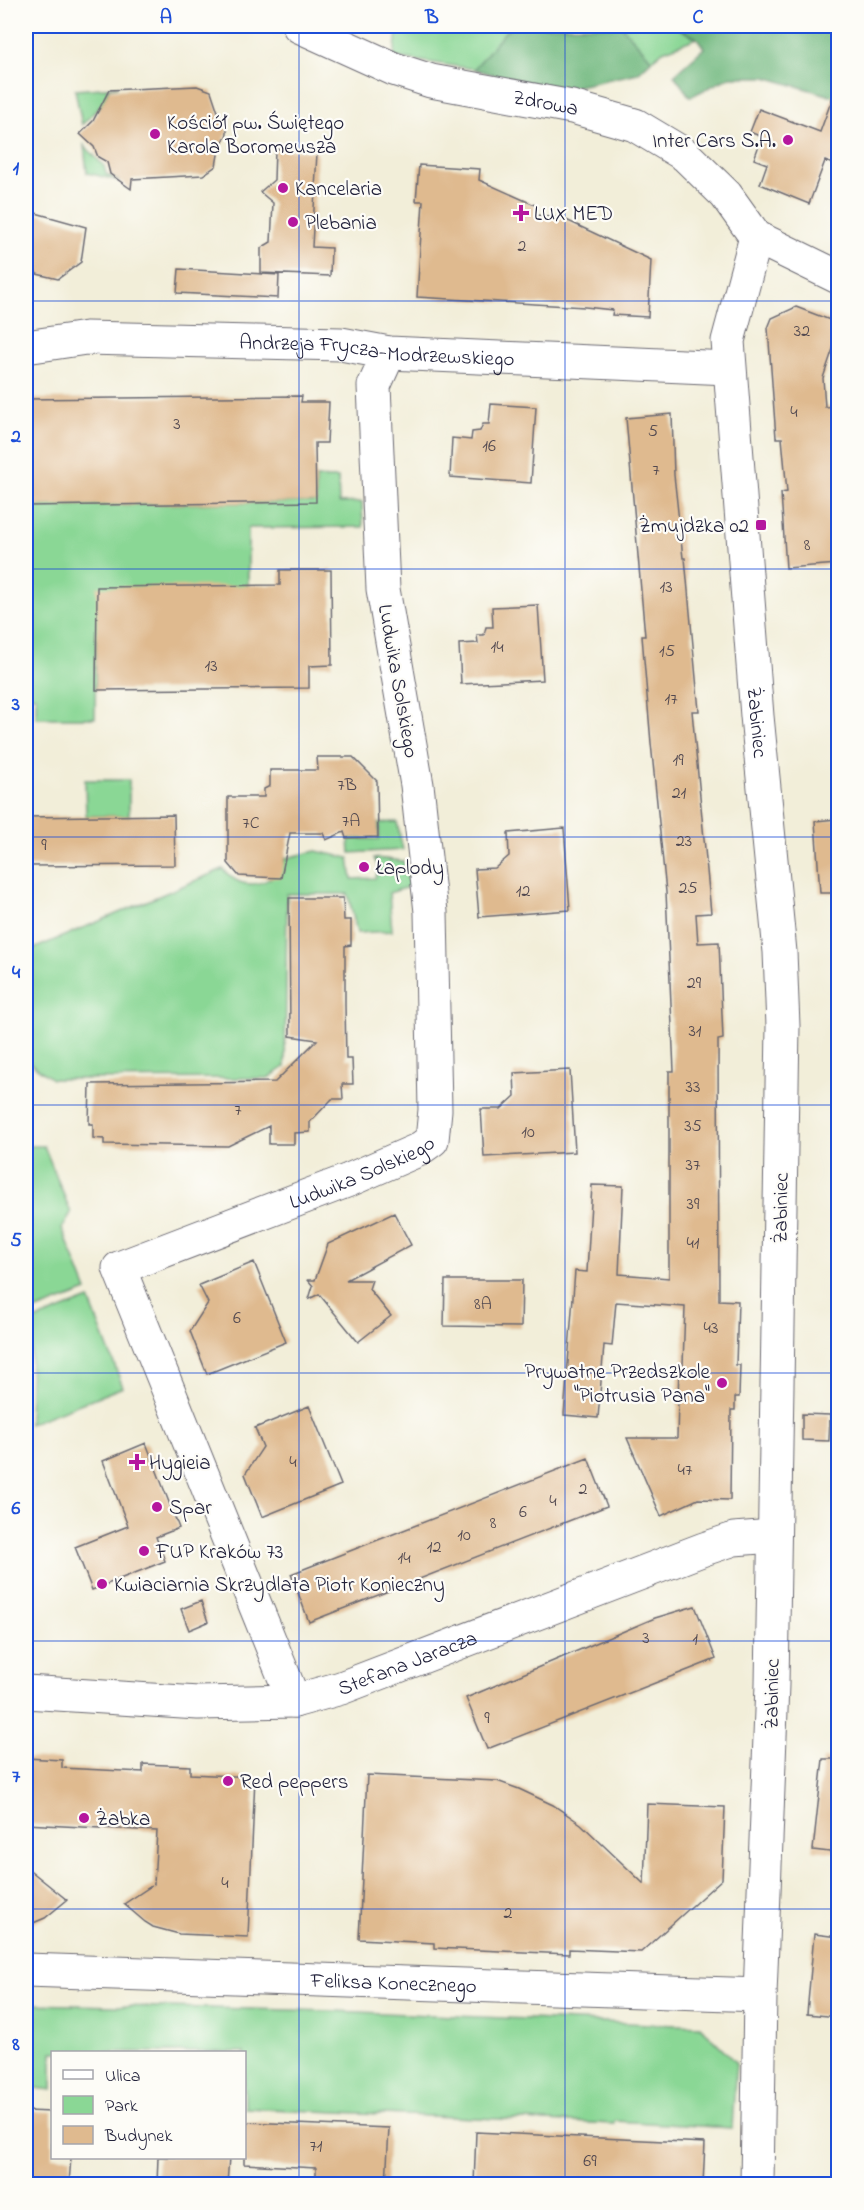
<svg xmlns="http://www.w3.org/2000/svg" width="864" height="2210" font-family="'Indie Flower',sans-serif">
<rect width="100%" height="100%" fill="#fdfcf7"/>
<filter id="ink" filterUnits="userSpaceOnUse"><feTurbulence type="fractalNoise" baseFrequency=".0167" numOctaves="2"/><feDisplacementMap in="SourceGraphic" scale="12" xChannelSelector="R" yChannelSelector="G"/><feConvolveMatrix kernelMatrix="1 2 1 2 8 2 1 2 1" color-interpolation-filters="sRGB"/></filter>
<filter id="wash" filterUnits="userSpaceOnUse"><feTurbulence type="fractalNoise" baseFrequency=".008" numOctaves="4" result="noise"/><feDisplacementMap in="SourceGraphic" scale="24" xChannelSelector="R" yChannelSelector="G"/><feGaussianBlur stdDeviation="1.35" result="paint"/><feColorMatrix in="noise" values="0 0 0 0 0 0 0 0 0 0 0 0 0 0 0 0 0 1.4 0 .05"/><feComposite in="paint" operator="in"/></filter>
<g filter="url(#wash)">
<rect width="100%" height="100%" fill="#f2eed9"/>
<!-- green -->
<path fill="#8ad795" stroke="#567c68" stroke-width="1.5" d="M 390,26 L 514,26 L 506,31 L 474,69 L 394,57 L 397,32 Z
M 624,26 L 674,26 L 697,38 L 663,51 L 652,60 L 623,28 Z
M 118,87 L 109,88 L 103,103 L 82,125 L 75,90 Z
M 84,145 L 104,166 L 106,174 L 121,181 L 87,173 Z
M 316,478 L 338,478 L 339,503 L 362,502 L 363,527 L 248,528 L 248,586 L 96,639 L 95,718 L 36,718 L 36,696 L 26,696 L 26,506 L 316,502 Z
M 85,780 L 129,780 L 129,816 L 86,816 Z
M 397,822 L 403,850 L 350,853 L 349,839 L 379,839 L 379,823 Z
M 316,851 L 349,858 L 352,879 L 375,878 L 379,869 L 374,858 L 403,861 L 411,886 L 389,893 L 392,931 L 357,933 L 348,894 L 287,894 L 285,1067 L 268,1078 L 52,1079 L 26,1060 L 26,952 L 223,869 C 244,894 274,886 286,858 Z
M 26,1146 L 44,1146 L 71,1213 L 62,1228 L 87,1291 L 29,1313 L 26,1279 Z
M 89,1299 L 123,1387 L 29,1424 L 32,1321 Z
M 26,2004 L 334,2011 L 700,2026 L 736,2062 L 732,2128 L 615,2121 L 615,2124 L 245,2108 L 244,2052 L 52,2052 L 52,2090 L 26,2087 Z"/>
<!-- forest -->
<path fill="#6fb87e" stroke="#486d5c" stroke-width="1.5" d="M 514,26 L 624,26 L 623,28 L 652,60 L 638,73 L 551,92 L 474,69 L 506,31 Z
M 674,26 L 838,26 L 838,98 L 765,77 L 730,77 L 690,97 L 674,75 L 704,48 L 697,38 Z"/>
<g id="blocks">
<!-- building -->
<path fill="#dfba8f" d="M 197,86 L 211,91 L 218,112 L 227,125 L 227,134 L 219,149 L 216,166 L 203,175 L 132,179 L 131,189 L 110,174 L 107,162 L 98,157 L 94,147 L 80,134 L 93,121 L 109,90 Z
M 836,88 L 838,166 L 825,161 L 809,204 L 760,184 L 767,164 L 754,159 L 762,137 L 750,132 L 759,109 L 820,132 Z
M 275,149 L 317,152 L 312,247 L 331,248 L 330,276 L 261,273 L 261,248 L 271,242 L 273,203 L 260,192 L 274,180 Z
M 419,165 L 480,169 L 479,180 L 537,206 L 536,215 L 562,218 L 651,260 L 648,317 L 612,315 L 613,310 L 585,307 L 417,297 L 423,201 L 416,201 Z
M 32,212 L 86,227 L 81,262 L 58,279 L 37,274 L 26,251 Z
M 179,269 L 279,275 L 278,298 L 177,293 Z
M 796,307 L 838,323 L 838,334 L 823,378 L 825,407 L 838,406 L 838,564 L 786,568 L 781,493 L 787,492 L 782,438 L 776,438 L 768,328 L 772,318 Z
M 302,396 L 301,402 L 329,402 L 327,443 L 315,443 L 316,502 L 26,506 L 26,399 Z
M 491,404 L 536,407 L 531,483 L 450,477 L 452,438 L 471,440 L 472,432 L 480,431 L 483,424 L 489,424 Z
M 672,414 L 674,475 L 683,558 L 685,558 L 699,711 L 692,711 L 711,913 L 696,914 L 698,943 L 719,942 L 723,1039 L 718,1040 L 719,1300 L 738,1301 L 736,1365 L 740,1365 L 739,1397 L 735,1397 L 735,1410 L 731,1410 L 730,1500 L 698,1499 L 661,1516 L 627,1438 L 677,1438 L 679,1365 L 683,1365 L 685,1307 L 616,1302 L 612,1346 L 604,1345 L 598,1418 L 564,1415 L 575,1271 L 587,1272 L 592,1185 L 623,1186 L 619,1274 L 669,1278 L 669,1071 L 674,1071 L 666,892 L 651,743 L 642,636 L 645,636 L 626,418 Z
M 280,570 L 331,570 L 332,665 L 309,666 L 309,688 L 96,690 L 97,587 L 280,585 Z
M 538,605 L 543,680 L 461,684 L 459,644 L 478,643 L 477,635 L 484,635 L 486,627 L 493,627 L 492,607 Z
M 317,757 L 353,757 L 377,781 L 378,837 L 346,838 L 344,832 L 326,840 L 323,833 L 290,833 L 281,878 L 239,876 L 228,863 L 228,797 L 264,797 L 264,789 L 270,786 L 270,770 L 318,770 Z
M 174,815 L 175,865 L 26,866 L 26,817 Z
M 838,819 L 838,893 L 820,893 L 815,821 Z
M 564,828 L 570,910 L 479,917 L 475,869 L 495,868 L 509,856 L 508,833 Z
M 289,898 L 343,898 L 344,920 L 351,920 L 351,945 L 345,946 L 345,1004 L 346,1059 L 352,1059 L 353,1084 L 342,1084 L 343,1099 L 332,1099 L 310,1122 L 310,1132 L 294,1133 L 294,1144 L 269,1144 L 269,1126 L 228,1146 L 104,1144 L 104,1139 L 93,1138 L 93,1124 L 89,1124 L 90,1084 L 275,1082 L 317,1040 L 290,1036 Z
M 570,1070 L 575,1152 L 484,1157 L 481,1109 L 501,1109 L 515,1096 L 514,1073 Z
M 394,1213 L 411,1245 L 346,1280 L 372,1280 L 369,1289 L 391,1316 L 358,1342 L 319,1294 L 309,1299 L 313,1286 L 308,1280 L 315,1280 L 328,1244 Z
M 254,1262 L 286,1342 L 207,1374 L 190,1331 L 208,1303 L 199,1285 Z
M 445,1280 L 522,1280 L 521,1327 L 444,1326 Z
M 309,1406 L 341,1485 L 262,1517 L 245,1474 L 263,1447 L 255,1428 Z
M 802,1414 L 830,1415 L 829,1441 L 802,1440 Z
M 146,1443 L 179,1528 L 156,1537 L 165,1561 L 92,1590 L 75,1547 L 128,1526 L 103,1461 Z
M 588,1458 L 607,1506 L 309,1622 L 291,1574 Z
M 201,1601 L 208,1622 L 189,1630 L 181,1609 Z
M 695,1606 L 716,1659 L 487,1749 L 466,1698 L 655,1618 Z
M 26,1758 L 62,1760 L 62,1768 L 143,1772 L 143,1764 L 190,1766 L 190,1774 L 255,1777 L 248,1937 L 179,1934 L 153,1927 L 145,1922 L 124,1904 L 154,1884 L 157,1831 L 26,1824 Z
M 823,1759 L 838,1759 L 838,1853 L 813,1850 Z
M 367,1775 L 497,1781 L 519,1789 L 553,1805 L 581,1824 L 644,1884 L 647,1804 L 725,1807 L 722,1879 L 641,1952 L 569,1949 L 569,1954 L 434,1948 L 434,1943 L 359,1939 Z
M 26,1867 L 67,1900 L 45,1918 L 26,1926 Z
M 814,1934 L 838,1937 L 838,2017 L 807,2014 Z
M 26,2111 L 52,2112 L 52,2157 L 71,2157 L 69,2184 L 26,2184 Z
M 244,2122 L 389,2128 L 386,2184 L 316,2184 L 316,2168 L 244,2164 Z
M 476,2132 L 705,2143 L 703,2184 L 625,2184 L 622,2181 L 606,2180 L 555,2179 L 549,2184 L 474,2184 Z
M 158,2157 L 229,2157 L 227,2184 L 157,2184 Z"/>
</g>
</g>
<g filter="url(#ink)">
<use href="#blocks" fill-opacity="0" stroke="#6b6972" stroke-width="1.5"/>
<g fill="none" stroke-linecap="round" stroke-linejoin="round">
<!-- minor casing -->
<g stroke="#6b6972" stroke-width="35">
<g id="minor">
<path id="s1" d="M 299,26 L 394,69 L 431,81 L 572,107 L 635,125 L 685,155 L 726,195 L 756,237 L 838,277"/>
<path id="s2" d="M 756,237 L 728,341 L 757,716 L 780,952 L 783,1026 L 772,1685 L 760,1995 L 757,2184"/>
<path id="s3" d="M 26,347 L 86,338 L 341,344 L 389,353 L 729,368"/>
<path id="s4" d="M 26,1692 L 198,1703 L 294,1701 L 341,1688 L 704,1549 L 734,1539 L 773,1536"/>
<path id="s5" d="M 294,1701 L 119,1268 L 349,1180 L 418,1150 L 432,1140 L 435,1110 L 431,912 L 417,785 L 383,589 L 374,386 L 389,353"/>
<path id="s6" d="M 26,1970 L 760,1995"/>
</g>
</g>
<!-- minor -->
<use href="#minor" stroke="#fff" stroke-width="33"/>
</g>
</g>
<!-- grid -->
<path fill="none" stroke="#1d4ed8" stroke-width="1.5" stroke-opacity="0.55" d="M 299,26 L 299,2184M 565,26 L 565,2184M 26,301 L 838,301M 26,569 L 838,569M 26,837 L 838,837M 26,1105 L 838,1105M 26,1373 L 838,1373M 26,1641 L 838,1641M 26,1909 L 838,1909"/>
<!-- markers -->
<g fill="#b5179e" stroke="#fdfcf7" stroke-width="2">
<circle cx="155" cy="134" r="6"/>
<circle cx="788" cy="140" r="6"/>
<circle cx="283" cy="188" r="6"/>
<path d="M518 204h6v6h6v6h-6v6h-6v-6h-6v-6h6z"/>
<circle cx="293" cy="222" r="6"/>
<rect x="755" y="519" width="12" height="12" rx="3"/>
<circle cx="364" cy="867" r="6"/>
<circle cx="722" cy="1383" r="6"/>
<path d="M134 1453h6v6h6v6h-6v6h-6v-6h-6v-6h6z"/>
<circle cx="157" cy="1507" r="6"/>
<circle cx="144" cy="1551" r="6"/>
<circle cx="102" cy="1584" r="6"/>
<circle cx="228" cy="1781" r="6"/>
<circle cx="84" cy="1818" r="6"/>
</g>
<g text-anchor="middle" stroke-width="4.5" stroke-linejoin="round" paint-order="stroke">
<!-- number labels -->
<g font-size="18" fill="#514850">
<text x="522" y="251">2</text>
<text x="802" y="336">32</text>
<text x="794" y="417">4</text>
<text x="177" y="429">3</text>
<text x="653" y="436">5</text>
<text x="489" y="451">16</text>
<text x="656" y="475">7</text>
<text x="807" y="550">8</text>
<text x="666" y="592">13</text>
<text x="497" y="652">14</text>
<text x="667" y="656">15</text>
<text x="211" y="671">13</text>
<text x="671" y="704">17</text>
<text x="678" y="765">19</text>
<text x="347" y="790">7B</text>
<text x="679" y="798">21</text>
<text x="351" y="826">7A</text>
<text x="251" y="828">7C</text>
<text x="684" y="846">23</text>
<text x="44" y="850">9</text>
<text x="688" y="893">25</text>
<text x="523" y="896">12</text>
<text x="694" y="988">29</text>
<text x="695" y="1036">31</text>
<text x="693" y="1092">33</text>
<text x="238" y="1115">7</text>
<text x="693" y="1131">35</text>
<text x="528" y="1137">10</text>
<text x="693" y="1170">37</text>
<text x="693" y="1209">39</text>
<text x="693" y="1248">41</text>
<text x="483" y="1309">8A</text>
<text x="237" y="1323">6</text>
<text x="711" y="1333">43</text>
<text x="293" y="1467">4</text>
<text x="685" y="1475">47</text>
<text x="583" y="1494">2</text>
<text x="553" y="1506">4</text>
<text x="523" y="1517">6</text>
<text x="493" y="1528">8</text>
<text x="464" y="1540">10</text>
<text x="434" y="1552">12</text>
<text x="404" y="1563">14</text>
<text x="646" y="1643">3</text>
<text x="695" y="1644">1</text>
<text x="487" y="1723">9</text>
<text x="225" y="1888">4</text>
<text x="508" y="1918">2</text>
<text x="316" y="2151">71</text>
<text x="590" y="2166">69</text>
</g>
<!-- street labels -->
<g font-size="21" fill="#22223b" stroke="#fdfcf7">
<text dy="7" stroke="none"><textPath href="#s1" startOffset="260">Zdrowa</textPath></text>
<text dy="7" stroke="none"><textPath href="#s3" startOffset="352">Andrzeja Frycza-Modrzewskiego</textPath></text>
<text transform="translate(399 681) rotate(80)" y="7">Ludwika Solskiego</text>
<text dy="7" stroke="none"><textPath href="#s2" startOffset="490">Żabiniec</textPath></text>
<text dy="7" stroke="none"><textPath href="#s5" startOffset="728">Ludwika Solskiego</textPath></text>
<text transform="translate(780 1208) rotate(-89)" y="7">Żabiniec</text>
<text dy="7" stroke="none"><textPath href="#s4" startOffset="388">Stefana Jaracza</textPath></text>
<text transform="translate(771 1694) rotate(-89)" y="7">Żabiniec</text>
<text dy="7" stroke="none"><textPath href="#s6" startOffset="368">Feliksa Konecznego</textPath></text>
</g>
<!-- poi labels -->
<g font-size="21" fill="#22223b" stroke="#fdfcf7" text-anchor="start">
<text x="167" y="129">Kościół pw. Świętego<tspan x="167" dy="24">Karola Boromeusza</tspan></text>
<text x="776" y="147" text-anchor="end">Inter Cars S.A.</text>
<text x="295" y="195">Kancelaria</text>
<text x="534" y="220">LUX MED</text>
<text x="305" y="229">Plebania</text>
<text x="749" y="532" text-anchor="end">Żmujdzka 02</text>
<text x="376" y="874">Łaplody</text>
<text x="710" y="1378" text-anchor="end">Prywatne Przedszkole<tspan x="710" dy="24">"Piotrusia Pana"</tspan></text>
<text x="149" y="1469">Hygieia</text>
<text x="169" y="1514">Spar</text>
<text x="156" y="1558">FUP Kraków 73</text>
<text x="114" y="1591">Kwiaciarnia Skrzydlata Piotr Konieczny</text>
<text x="240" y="1788">Red peppers</text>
<text x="96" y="1825">Żabka</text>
</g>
</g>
<!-- margin -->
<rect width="864" height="2210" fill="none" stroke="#fdfcf7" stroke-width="66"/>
<!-- legend -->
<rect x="51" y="2051" width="195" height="108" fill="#fdfcf7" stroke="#a5a5ac" stroke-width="1.5"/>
<rect x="63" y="2070" width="30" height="9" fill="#ffffff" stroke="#a5a5ac" stroke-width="1.5"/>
<text x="105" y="2081" font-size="18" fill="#22223b">Ulica</text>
<rect x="63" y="2096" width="30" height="18" fill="#8ad795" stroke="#a5a5ac" stroke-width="1.5"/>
<text x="105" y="2111" font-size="18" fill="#22223b">Park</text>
<rect x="63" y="2126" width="30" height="18" fill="#dfba8f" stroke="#a5a5ac" stroke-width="1.5"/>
<text x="105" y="2141" font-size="18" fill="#22223b">Budynek</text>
<rect x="33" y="33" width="798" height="2144" fill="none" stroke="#1d4ed8" stroke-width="2"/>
<g font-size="20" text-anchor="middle" font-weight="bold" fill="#1d4ed8">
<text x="166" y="23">A</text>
<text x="432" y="23">B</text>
<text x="698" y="23">C</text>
<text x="16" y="174">1</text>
<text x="16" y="442">2</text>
<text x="16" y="710">3</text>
<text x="16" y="978">4</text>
<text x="16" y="1246">5</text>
<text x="16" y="1514">6</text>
<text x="16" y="1782">7</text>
<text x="16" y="2050">8</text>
</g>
</svg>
